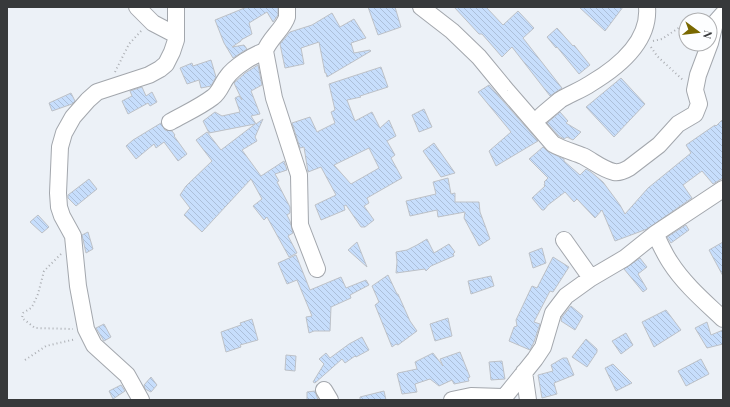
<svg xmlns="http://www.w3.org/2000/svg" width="730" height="407" font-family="'Playfair Display',serif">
<defs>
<pattern id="building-back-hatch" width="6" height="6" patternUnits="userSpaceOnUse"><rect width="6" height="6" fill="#c7defc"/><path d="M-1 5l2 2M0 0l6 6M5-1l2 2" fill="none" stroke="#acbfd9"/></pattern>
</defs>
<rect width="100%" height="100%" fill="#ecf1f7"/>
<!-- building -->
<path fill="url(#building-back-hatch)" stroke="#bdc1c7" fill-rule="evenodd" d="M 247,7 L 278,7 L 278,15 L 273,22 L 267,12 L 249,23 L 252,34 L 241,40 L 241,41 L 232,47 L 244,45 L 247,49 L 233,58 L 224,43 L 215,20 Z
M 368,7 L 395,7 L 401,27 L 378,35 Z
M 454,7 L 486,7 L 503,25 L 518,11 L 534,28 L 523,38 L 562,88 L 550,96 L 512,47 L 502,57 L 482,34 L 479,34 Z
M 579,7 L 623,7 L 605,31 Z
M 332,13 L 340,27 L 354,19 L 366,38 L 351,43 L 354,53 L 370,50 L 371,51 L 327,77 L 326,73 L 325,73 L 319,42 L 301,48 L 304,64 L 285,68 L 280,44 L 290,32 L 312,25 Z
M 557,28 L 573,46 L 574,45 L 590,65 L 579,74 L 557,47 L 556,48 L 547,37 Z
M 211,60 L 216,77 L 211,86 L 201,88 L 199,80 L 187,84 L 180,68 L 192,63 L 193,66 Z
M 258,65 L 262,85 L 251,91 L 260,114 L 251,116 L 256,124 L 263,119 L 255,137 L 257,141 L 242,150 L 261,176 L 284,161 L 287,170 L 275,174 L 279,181 L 277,182 L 290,207 L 290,213 L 287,215 L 290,221 L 293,233 L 288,236 L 297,253 L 289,257 L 267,217 L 264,220 L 253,206 L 262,199 L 251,179 L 202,232 L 184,215 L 190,208 L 180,195 L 186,186 L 212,161 L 196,140 L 207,132 L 221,150 L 255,124 L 209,133 L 203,121 L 215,112 L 222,116 L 240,112 L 235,98 L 239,96 L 242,100 L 234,83 L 245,73 Z
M 381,67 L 388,87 L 360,96 L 361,97 L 347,100 L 355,121 L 372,112 L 380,128 L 389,120 L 396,136 L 387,141 L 395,155 L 391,158 L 402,178 L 367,198 L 369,203 L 364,206 L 374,220 L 365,227 L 361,227 L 346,205 L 344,206 L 345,210 L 321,220 L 315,205 L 336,195 L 321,167 L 308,172 L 304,147 L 300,148 L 292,123 L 310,117 L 317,132 L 335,123 L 331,112 L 335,110 L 329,84 ZM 369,148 L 379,168 L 351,184 L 334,165 Z
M 621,78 L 645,104 L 614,137 L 586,107 Z
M 489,85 L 538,141 L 496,166 L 489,151 L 511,132 L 478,92 Z
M 142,87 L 146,96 L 152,92 L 157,102 L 150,106 L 148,103 L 128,114 L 122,101 L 132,96 L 130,91 Z
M 71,93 L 75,101 L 72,104 L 52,111 L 49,103 Z
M 424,109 L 432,127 L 419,132 L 412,115 Z
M 560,112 L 568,121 L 566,123 L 581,132 L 573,140 L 567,137 L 564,139 L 559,136 L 547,123 Z
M 723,119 L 723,178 L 713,184 L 702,171 L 683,185 L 692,198 L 647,229 L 615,241 L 602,210 L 595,218 L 577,199 L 574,202 L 565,192 L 548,205 L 544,210 L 542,210 L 532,198 L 545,186 L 544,185 L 545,183 L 544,182 L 548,178 L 529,159 L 543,147 L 549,152 L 564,159 L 564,161 L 580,175 L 586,169 L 591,172 L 603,182 L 620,205 L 625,214 L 648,188 L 691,153 L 686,145 L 715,125 L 716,126 Z
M 161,123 L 165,130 L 172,131 L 175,135 L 174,136 L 187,154 L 178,161 L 164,142 L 156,148 L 154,144 L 136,159 L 126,146 L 133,140 Z
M 434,143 L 455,173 L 441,177 L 423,151 Z
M 448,178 L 451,194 L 455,193 L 455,202 L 479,202 L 480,212 L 490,239 L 479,246 L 464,218 L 465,212 L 438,217 L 437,210 L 410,216 L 406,201 L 436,194 L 433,182 Z
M 89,179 L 97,189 L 76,206 L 68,198 L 68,195 Z
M 38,215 L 49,227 L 42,233 L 30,222 Z
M 686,225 L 689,230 L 671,243 L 667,237 Z
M 88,232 L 93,249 L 86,253 L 82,235 Z
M 427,239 L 434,253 L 449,244 L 455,252 L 453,254 L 454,256 L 431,266 L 426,271 L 425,269 L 396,273 L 397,262 L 396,252 L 407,250 L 417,245 Z
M 357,242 L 367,267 L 348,250 Z
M 723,242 L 723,276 L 709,250 Z
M 542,248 L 546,263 L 533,268 L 529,253 Z
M 296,255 L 310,290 L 341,277 L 346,288 L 366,280 L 369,285 L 350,295 L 351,298 L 331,307 L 330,331 L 314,331 L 309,333 L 306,317 L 312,316 L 297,280 L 287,284 L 278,263 Z
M 553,257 L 569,267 L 553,292 L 550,291 L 534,322 L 540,324 L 534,342 L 530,350 L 509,341 L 514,327 L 517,326 L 516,320 L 532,286 L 537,288 Z
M 640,258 L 647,267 L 638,274 L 647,289 L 643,292 L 624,269 Z
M 388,275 L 397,294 L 398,294 L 410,321 L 417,331 L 398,345 L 396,344 L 392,347 L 375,305 L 379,302 L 372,286 Z
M 491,276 L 494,286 L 471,294 L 468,281 Z
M 571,306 L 583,316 L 575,330 L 561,321 L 562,317 Z
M 666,310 L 681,330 L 654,347 L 642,322 Z
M 448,318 L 452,336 L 435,341 L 430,324 Z
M 252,319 L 258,340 L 240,345 L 241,347 L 226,352 L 221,332 L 241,325 L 240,323 Z
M 707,322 L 711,335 L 723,330 L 723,344 L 707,348 L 695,328 Z
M 104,324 L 111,337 L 104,341 L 96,328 Z
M 626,333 L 633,345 L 621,354 L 612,341 Z
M 362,337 L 369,350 L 356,357 L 355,356 L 345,363 L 342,359 L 315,383 L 313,382 L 324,364 L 319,359 L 326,353 L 330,358 L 349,344 Z
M 586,339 L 597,349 L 597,352 L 587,367 L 572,357 Z
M 460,352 L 470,377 L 468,378 L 469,381 L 454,384 L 452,380 L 439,386 L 430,379 L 415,384 L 417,392 L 402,394 L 397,374 L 398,373 L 417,369 L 415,362 L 433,353 L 443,366 L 440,359 Z
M 286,355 L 296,356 L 295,371 L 285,370 Z
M 563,358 L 567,358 L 574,375 L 554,383 L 557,394 L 542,398 L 538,375 L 553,371 L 551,365 Z
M 701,359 L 709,374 L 686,386 L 678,371 Z
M 502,361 L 505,379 L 491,380 L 489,362 Z
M 613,364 L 632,383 L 616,391 L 605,368 Z
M 151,377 L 157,385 L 151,392 L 145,389 L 144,385 Z
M 121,385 L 125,391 L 113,399 L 109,391 Z
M 315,391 L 318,400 L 307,400 L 307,392 Z
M 384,391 L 386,400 L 360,400 L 360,397 Z"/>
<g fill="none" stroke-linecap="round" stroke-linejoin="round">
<!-- minor casing -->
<g stroke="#a3a7ad" stroke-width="18">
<path id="minor" d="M 137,7 L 153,23 L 176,35
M 287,7 C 287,10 287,14 287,17 C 284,28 269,39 265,51 L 274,98 L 299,175 L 300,225 L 317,269
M 421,7 L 452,31 L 479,57 L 507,91 L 553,144 C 562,149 573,152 583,156 C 593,161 602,169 614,172 C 620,173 624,171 629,168 L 659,145 L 678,124 L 695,114 L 699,104 L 695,90 L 698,75 L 710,43 L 715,23 L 723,14
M 541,116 C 548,110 554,105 560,100 C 570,94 581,90 590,84 C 617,68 650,42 647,7
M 170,122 C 184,114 200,107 213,97 C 220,92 222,83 227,77 C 234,67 253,55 265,51
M 655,234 C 660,243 664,253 670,262 C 684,284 704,301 723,319
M 564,240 L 591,278
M 524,372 L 528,400
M 324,390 L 330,400
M 141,400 L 127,375 L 94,345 L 86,329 L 78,286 L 73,236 L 62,216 L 59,207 L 58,193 L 60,147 L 64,133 L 73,117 L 88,100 L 97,92 L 149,75 L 160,69 L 166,64 L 172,52 L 176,40 L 176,7
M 452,400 L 471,396 L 503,397
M 502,400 L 535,359 L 543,347 L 553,313 L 566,296 L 591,278 L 625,258 L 655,234 L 723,189"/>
</g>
<!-- path -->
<path stroke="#acafb4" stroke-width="2" stroke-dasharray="1 3" stroke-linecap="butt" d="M 653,41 L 662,39 L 686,23
M 651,47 L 657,56 L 684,81
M 115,72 L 129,44 L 142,30
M 61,254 L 44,271 L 38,294 L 33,305 L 31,308 L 23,313 L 22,318 L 35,328 L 73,329
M 25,360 L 46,346 L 76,339"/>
<!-- minor -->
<use href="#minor" stroke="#fff" stroke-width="16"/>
</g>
<!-- border -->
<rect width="730" height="407" fill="none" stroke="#37393b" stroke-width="16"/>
<!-- north arrow -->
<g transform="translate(698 32) rotate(105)"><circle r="19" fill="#fdfeff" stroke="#aeafb1"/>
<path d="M0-3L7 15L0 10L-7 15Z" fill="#796800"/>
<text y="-6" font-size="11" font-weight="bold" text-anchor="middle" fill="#37393b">N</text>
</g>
</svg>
